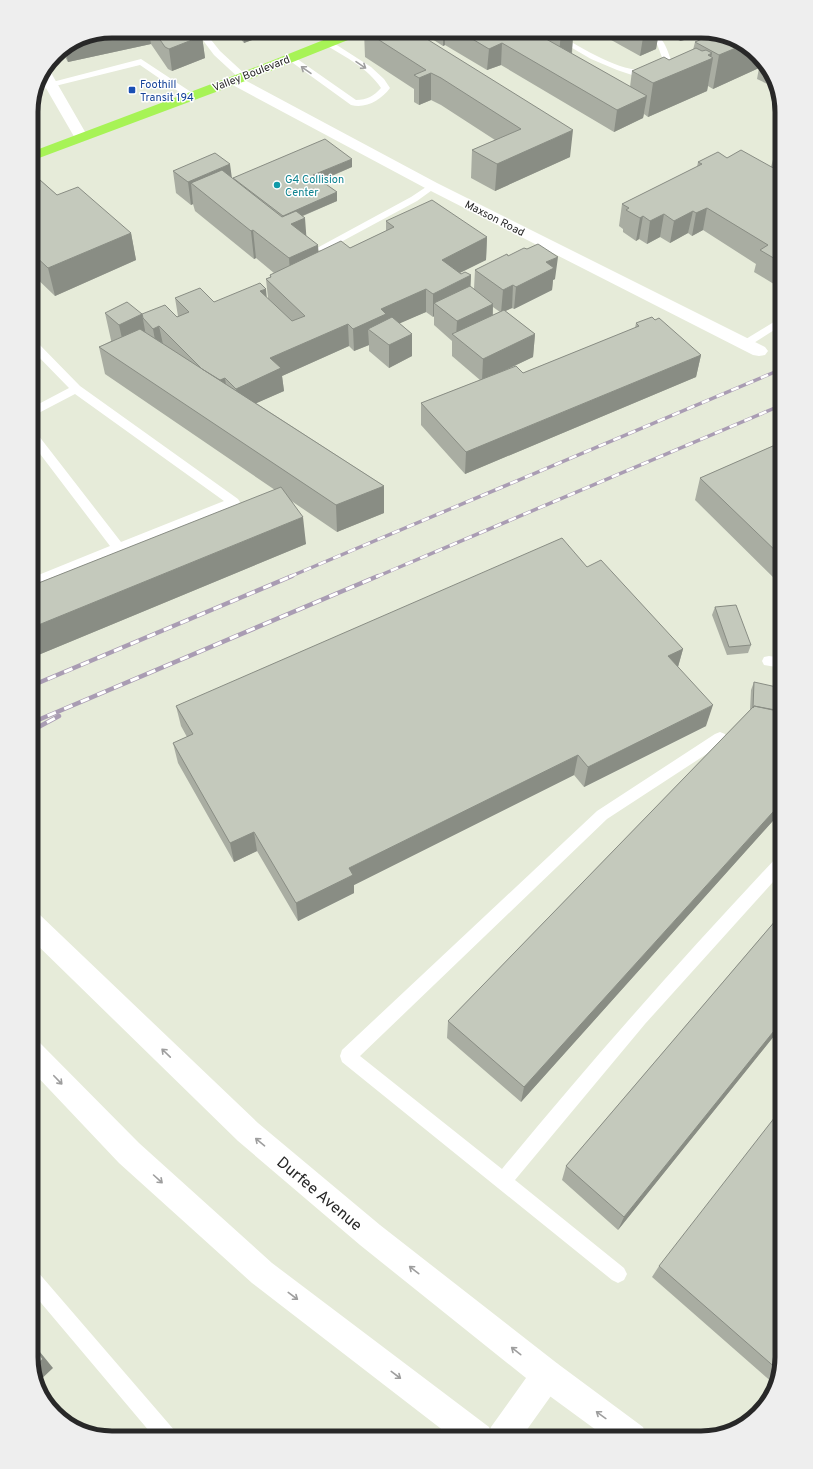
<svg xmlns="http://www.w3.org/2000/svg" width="813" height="1469" font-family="Overpass,sans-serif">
<rect width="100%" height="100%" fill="#e6ebd9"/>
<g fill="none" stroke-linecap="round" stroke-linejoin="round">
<!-- service -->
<path fill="#fff" fill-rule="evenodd" d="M 196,31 L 204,31 L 220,51 L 246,75 L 247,77 L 246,79 L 240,79 L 214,55 Z
M 543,31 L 553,31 C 575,44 617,71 642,70 C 647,70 652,68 657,67 L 663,60 L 657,44 L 641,31 C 661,31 665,43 671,60 L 663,71 L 643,76 L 632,75 L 617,70 L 591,59 Z
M 329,40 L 371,67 L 384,79 L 390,88 C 381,100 366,109 351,105 L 286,58 L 290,55 L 293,56 L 356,100 C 367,100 374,96 381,88 C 368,68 345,57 326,45 L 325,43 L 326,41 Z
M 141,59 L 194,94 L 195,96 L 194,98 L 188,98 L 140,65 L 35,91 L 37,86 Z
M 432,183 L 437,186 L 435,188 L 417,201 L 326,250 L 318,250 L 317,248 L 411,197 Z
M 782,317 L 782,325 L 749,346 L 741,346 L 740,344 L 741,342 Z
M 31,339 L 35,340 L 80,386 L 238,499 L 240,502 L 238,505 L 31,588 L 31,578 L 110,546 L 31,442 L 31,430 L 35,431 L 121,542 L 224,501 L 75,394 L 31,417 L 31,408 L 69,388 L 31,349 Z
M 769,656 L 782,658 L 782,668 L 764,665 L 762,661 L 764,657 Z
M 720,732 L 725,734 L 727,738 L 725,742 L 607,819 L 360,1056 L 502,1169 C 590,1062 682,958 777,857 L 782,856 L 782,872 L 645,1024 L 515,1180 L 624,1268 L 627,1274 L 624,1280 L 618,1283 L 612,1280 L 342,1062 L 340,1056 L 342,1050 L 597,811 L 715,734 Z
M 31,1268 L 37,1271 L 175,1431 L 178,1438 L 155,1438 L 31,1291 Z"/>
<!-- minor -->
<path fill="#fff" fill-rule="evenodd" d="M 45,67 L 50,71 L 88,137 L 86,140 L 81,141 L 76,140 L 39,76 Z
M 234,76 L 239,77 L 437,183 L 765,347 L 768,351 L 765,355 L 759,356 L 753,355 L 427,189 L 229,83 L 227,80 L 229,77 Z
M 547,1360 L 558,1364 L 562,1375 L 558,1386 L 521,1438 L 487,1438 L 491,1427 L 536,1364 Z"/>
<!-- secondary -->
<path fill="#fff" fill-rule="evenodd" d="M 31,912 L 40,915 L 258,1123 L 380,1225 L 558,1364 L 643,1427 L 647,1438 L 607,1438 L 536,1386 L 360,1245 L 238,1141 L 31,939 Z
M 31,1040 L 40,1043 L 139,1143 L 272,1263 L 489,1427 L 493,1438 L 453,1438 L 252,1283 L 119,1163 L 31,1070 Z"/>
<!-- primary -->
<path fill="#a7f356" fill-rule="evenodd" d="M 346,31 L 365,31 L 363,34 L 248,80 L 31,161 L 31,152 L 238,74 Z"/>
<!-- rail-far1 casing -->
<g stroke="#a99cb3" stroke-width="3.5">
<path id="rail-far1" d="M 289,577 L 782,369
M 376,577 L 782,405"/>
</g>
<!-- rail casing -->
<g stroke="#a99cb3" stroke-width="4.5">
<path id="rail" d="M 31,686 L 292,576
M 31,723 L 378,576
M 31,731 L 59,716"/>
</g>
<!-- rail-far1 -->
<use href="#rail-far1" stroke="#fff" stroke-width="2.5" stroke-dasharray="8" stroke-linecap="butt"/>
<!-- rail -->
<use href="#rail" stroke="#fff" stroke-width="3" stroke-dasharray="9" stroke-linecap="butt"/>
</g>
<!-- wall -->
<path fill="#a9ada2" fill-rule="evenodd" d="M 112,31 L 198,31 L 202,36 L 205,58 L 172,71 L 168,69 L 151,44 L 68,62 L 65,57 L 63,49 L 81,37 Z
M 235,31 L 263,31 L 263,36 L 244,43 L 235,32 Z
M 364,31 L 414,31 L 570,157 L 495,191 L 471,178 L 472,150 L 495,140 L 441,105 L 431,100 L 419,105 L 414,102 L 414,89 L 365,57 Z
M 429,31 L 585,31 L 573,36 L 572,54 L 630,87 L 632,71 L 669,60 L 693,50 L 695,42 L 750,48 L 776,81 L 778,89 L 757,79 L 759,68 L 713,89 L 708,86 L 707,91 L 648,117 L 644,114 L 643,118 L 614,132 L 501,65 L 487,70 L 445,45 L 443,46 L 429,37 Z
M 595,31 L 659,31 L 656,49 L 640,56 Z
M 665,31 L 701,31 L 700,34 L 696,36 L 694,34 L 689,37 L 688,39 L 680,41 L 671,36 L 668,36 L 664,34 Z
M 782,143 L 782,289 L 754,272 L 756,264 L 703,230 L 692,236 L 688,233 L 670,243 L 660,237 L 647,244 L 639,239 L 636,241 L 623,232 L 623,229 L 619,226 L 622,204 L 697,167 L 698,162 L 727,158 L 771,167 L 777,145 Z
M 352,167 L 321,181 L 337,192 L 337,201 L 303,216 L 306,236 L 319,252 L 350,248 L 386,231 L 386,221 L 487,237 L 486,260 L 460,273 L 461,274 L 471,275 L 470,286 L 474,289 L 475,270 L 508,256 L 555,279 L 553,280 L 552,290 L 514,309 L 512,308 L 505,311 L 535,334 L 533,357 L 500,373 L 523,373 L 635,328 L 636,323 L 701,355 L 696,377 L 465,474 L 421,425 L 421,403 L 480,380 L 452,356 L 452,341 L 434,325 L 434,316 L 433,317 L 426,312 L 399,323 L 412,334 L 412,356 L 389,368 L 369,351 L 369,345 L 354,351 L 349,346 L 282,376 L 284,391 L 256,403 L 384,486 L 384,513 L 337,532 L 290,500 L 306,544 L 31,658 L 31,586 L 275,490 L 105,374 L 99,347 L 111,341 L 111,340 L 105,313 L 142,314 L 177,317 L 178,316 L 175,298 L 214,302 L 267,298 L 268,298 L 266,279 L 270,277 L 270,275 L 274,273 L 256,258 L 254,259 L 195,211 L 193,204 L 191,205 L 176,193 L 173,171 L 232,178 L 234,179 L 233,178 ZM 493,307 L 500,312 L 493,315 Z
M 31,172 L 57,195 L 131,233 L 136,260 L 55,296 L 31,273 Z
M 782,442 L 782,581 L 779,583 L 695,500 L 700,478 Z
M 587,567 L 683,649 L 678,667 L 706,726 L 584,787 L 574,775 L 354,885 L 354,893 L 298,921 L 257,851 L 234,862 L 178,763 L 173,743 L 187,737 L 181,726 L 176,706 Z
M 715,607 L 751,645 L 748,653 L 727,655 L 712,615 Z
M 754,682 L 781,711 L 782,712 L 782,814 L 780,813 L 521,1102 L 447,1038 L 448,1021 L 750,710 L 751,690 Z
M 782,913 L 782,1026 L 618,1230 L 562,1180 L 566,1166 Z
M 659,1266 L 782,1358 L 774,1384 L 652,1277 Z"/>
<!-- shaded-wall -->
<path fill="#898d84" d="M 112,31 L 149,31 L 151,44 L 68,62 L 65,48 L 81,37 Z
M 243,31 L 263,31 L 263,36 L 244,43 Z
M 443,31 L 445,31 L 445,45 L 443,46 Z
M 536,31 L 540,31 L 539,51 L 534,53 Z
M 563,31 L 585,31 L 573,36 L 571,60 L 558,65 L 561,32 Z
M 644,31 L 659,31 L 656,49 L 640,56 Z
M 669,31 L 672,31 L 671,36 L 668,36 Z
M 681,31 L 695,31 L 694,34 L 689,37 L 688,39 L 680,41 Z
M 697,31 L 701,31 L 700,34 L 696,36 Z
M 202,36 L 205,58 L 172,71 L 169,49 Z
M 502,43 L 501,65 L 487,70 L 489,49 Z
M 743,45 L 750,48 L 761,61 L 759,68 L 713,89 L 719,55 Z
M 712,53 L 711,59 L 713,58 L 707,91 L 648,117 L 653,83 Z
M 431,73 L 431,100 L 419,105 L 419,78 Z
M 647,96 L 643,118 L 614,132 L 617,110 Z
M 573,130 L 570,157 L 495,191 L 497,164 Z
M 352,159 L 352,167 L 314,183 L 313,175 Z
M 230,164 L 233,186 L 191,183 L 193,204 L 191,205 L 188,182 Z
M 337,192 L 337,201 L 283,224 L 283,216 Z
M 707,208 L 703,230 L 692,236 L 696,213 Z
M 693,211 L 688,233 L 670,243 L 674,221 Z
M 664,214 L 660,237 L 647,244 L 650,221 Z
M 643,216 L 639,239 L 636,241 L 640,218 Z
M 305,218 L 307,245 L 291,224 Z
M 253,230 L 256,258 L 254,259 L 251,231 Z
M 131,233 L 136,260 L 55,296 L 48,268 Z
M 487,237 L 486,260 L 441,282 L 442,260 Z
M 318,245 L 320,273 L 291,286 L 289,258 Z
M 558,257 L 555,279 L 553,280 L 552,290 L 514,309 L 516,287 L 546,262 Z
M 471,275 L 470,298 L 434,303 L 434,316 L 433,317 L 433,294 Z
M 513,285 L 512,308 L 501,313 L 503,290 Z
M 266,289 L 268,311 L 260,291 Z
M 426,289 L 426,312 L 387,329 L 368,329 L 369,345 L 354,351 L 353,329 L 381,309 Z
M 493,304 L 492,326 L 456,337 L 457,321 Z
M 142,314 L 147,341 L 125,352 L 119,325 Z
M 348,324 L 349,346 L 282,376 L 284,391 L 239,411 L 236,389 L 270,358 Z
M 159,326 L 164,349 L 157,351 L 153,329 Z
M 412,334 L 412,356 L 389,368 L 389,345 Z
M 535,334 L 533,357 L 482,381 L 483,359 Z
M 701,355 L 696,377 L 465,474 L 466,452 Z
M 225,378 L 228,400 L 215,382 Z
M 384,486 L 384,513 L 337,532 L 336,505 Z
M 303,517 L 306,544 L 31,658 L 31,628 Z
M 782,575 L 782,581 L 779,583 Z
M 683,649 L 677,670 L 668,656 Z
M 713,705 L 706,726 L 584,787 L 588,767 Z
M 578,755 L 574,775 L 354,885 L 354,893 L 298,921 L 296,903 L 349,868 Z
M 782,802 L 782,810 L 780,813 L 521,1102 L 524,1087 Z
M 254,832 L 257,851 L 234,862 L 230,843 Z
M 782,1021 L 782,1026 L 618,1230 L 624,1217 Z
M 31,1341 L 53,1368 L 36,1384 L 33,1368 Z"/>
<!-- building -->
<path fill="#c4c9bc" stroke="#898d84" d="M 154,31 L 198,31 L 202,36 L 169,49 L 165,47 Z
M 365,31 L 414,31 L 573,130 L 497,164 L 472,150 L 521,129 L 441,78 L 431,73 L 419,78 L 414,75 L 426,70 Z
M 459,31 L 532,31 L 647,96 L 617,110 L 502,43 L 489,49 Z
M 714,34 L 743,45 L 719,55 L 695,42 Z
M 696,48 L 702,51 L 706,50 L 712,53 L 708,55 L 713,58 L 653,83 L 632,71 L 664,57 L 669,60 Z
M 325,139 L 352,159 L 313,175 L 337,192 L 283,216 L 233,178 Z
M 782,143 L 782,148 L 777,145 Z
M 741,150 L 777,170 L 782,168 L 782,263 L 760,250 L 768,245 L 707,208 L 696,213 L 693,211 L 674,221 L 664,214 L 650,221 L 643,216 L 640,218 L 626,210 L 629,208 L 622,204 L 702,164 L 698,162 L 718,152 L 727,158 Z
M 215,153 L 230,164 L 188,182 L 173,171 Z
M 222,170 L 282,217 L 296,211 L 305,218 L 291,224 L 318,245 L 289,258 L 253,230 L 251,231 L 191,183 Z
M 31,172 L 57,195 L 78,187 L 131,233 L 48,268 L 31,252 Z
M 432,200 L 487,237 L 442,260 L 461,274 L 465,272 L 471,275 L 433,294 L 426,289 L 381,309 L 386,314 L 353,329 L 348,324 L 270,358 L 281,368 L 236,389 L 225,378 L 220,380 L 202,369 L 159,326 L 153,329 L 143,318 L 142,314 L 165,305 L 177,317 L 189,312 L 175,298 L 200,288 L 214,302 L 260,283 L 266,289 L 260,291 L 292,321 L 305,316 L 266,279 L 271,277 L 270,275 L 341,241 L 350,248 L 394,227 L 386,221 Z
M 538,244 L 558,257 L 546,262 L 554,268 L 516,287 L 513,285 L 503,290 L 475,270 L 507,254 L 508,256 L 524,248 L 527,249 Z
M 470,286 L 493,304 L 457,321 L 434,303 Z
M 127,302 L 142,314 L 119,325 L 105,313 Z
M 504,310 L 535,334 L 483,359 L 452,334 Z
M 392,317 L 412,334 L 389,345 L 368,329 Z
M 652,317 L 655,320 L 659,318 L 701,355 L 466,452 L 421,403 L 516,366 L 523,373 L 639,326 L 636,323 Z
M 140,329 L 384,486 L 336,505 L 99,347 Z
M 782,442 L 782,557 L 700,478 Z
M 281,487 L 303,517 L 31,628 L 31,586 Z
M 562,538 L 587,567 L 601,560 L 683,649 L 668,656 L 713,705 L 588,767 L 578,755 L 349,868 L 353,875 L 296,903 L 254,832 L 230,843 L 173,743 L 193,734 L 176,706 Z
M 736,605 L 751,645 L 729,647 L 715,607 Z
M 754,682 L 781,688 L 781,711 L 754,706 L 753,708 Z
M 754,706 L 782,712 L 782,802 L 524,1087 L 448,1021 Z
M 782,913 L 782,1021 L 624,1217 L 566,1166 Z
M 782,1108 L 782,1358 L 778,1370 L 659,1266 Z
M 31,1344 L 43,1359 L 33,1368 L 31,1357 Z"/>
<!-- one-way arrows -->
<defs><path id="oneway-shaft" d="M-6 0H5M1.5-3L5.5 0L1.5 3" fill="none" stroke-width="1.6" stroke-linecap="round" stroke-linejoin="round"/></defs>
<g stroke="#9e9e9e">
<use href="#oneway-shaft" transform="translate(361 65) rotate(34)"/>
<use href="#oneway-shaft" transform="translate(306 70) rotate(-145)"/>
<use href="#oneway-shaft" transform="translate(166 1053) rotate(-136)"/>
<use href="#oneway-shaft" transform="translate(58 1080) rotate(46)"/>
<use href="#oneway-shaft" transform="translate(260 1142) rotate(-140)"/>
<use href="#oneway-shaft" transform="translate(158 1179) rotate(42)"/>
<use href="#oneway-shaft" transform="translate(414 1270) rotate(-142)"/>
<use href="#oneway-shaft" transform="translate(293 1296) rotate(37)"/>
<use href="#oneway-shaft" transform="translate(516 1351) rotate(-142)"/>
<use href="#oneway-shaft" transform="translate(396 1375) rotate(37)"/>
<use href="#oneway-shaft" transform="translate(601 1415) rotate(-144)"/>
</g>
<!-- markers -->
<rect fill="#1a4fb4" stroke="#fff" stroke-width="1.5" x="128" y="86" width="8" height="8" rx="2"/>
<circle fill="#0f9aa8" stroke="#fff" stroke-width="1.5" cx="277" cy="185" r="4"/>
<g text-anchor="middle" stroke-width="3" stroke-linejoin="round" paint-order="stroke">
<!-- far-street labels -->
<g font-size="11" fill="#282828" stroke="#fff">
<text transform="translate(251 73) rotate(-21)" y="4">Valley Boulevard</text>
<text transform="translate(495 218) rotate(27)" y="4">Maxson Road</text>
</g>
<!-- far-transit labels -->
<g font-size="11" fill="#164399" stroke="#fff" text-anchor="start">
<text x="140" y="88">Foothill<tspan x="140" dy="13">Transit 194</tspan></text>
</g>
<!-- far-culture labels -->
<g font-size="11" fill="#0d838f" stroke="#fff" text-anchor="start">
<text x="285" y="183">G4 Collision<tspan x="285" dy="13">Center</tspan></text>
</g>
<!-- near-street labels -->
<g font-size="16" fill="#282828" stroke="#fff">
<text transform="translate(320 1193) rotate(40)" y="6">Durfee Avenue</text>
</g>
</g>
<!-- crop -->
<path d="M0 0H813V1469H0ZM112 38H701A74 74 0 0 1 775 112V1357A74 74 0 0 1 701 1431H112A74 74 0 0 1 38 1357V112A74 74 0 0 1 112 38Z" fill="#eee" fill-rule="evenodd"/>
<path fill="none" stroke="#282828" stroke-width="5" d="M112 38H701A74 74 0 0 1 775 112V1357A74 74 0 0 1 701 1431H112A74 74 0 0 1 38 1357V112A74 74 0 0 1 112 38Z"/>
</svg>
